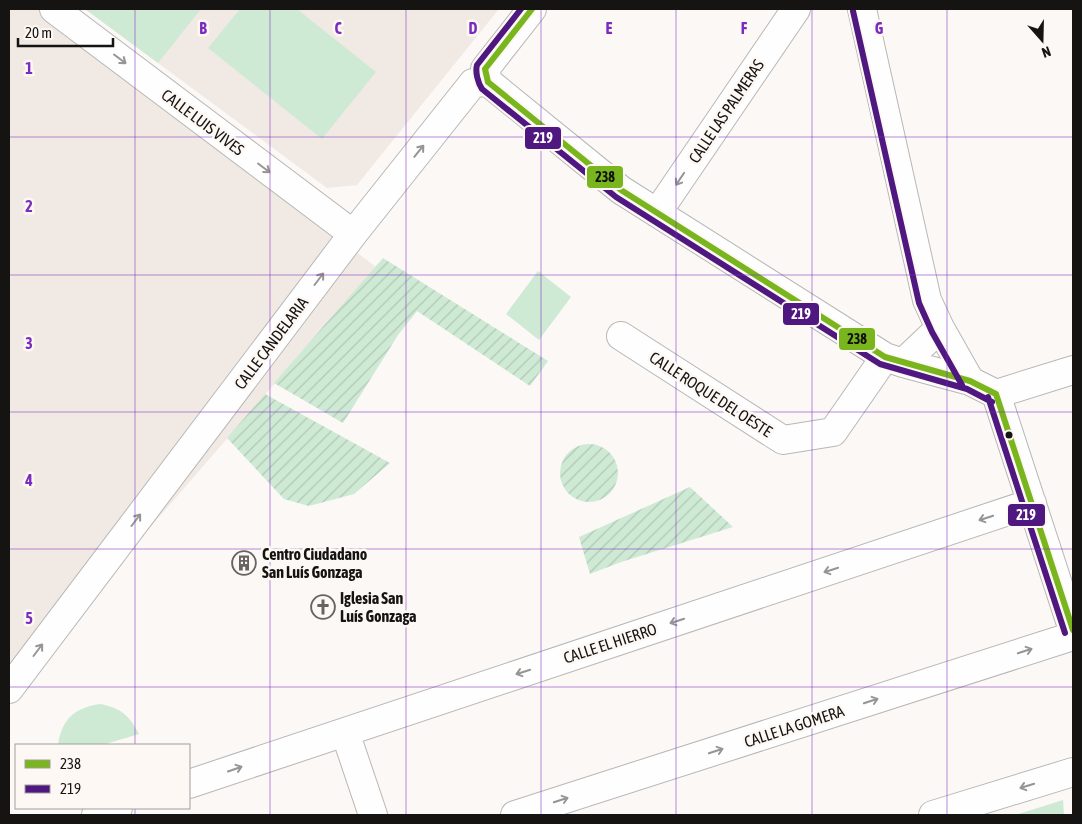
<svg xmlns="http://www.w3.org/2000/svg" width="1082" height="824" font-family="'Asap Condensed',sans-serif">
<defs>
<pattern id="garden-furrows" width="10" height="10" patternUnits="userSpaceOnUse" patternTransform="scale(1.25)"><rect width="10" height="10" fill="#ceead4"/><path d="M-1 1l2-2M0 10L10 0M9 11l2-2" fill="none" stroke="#b0c8b5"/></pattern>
</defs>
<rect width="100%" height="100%" fill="#fbf8f6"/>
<!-- built -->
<path fill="#f1eae4" d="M 9,9 L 38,9 L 376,267 L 9,690 Z
M 85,9 L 499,9 L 357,185 L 327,188 Z"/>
<!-- green -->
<path fill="#ceead4" d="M 85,9 L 201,9 L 158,63 Z
M 240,9 L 297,9 L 376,72 L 322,139 L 208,48 Z
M 538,271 L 571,297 L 539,340 L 506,314 Z
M 100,704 C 121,708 129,715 139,734 L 102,745 L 58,745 C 62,719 74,708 100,704 Z
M 1063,800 L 1064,815 L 1015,815 Z"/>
<!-- garden -->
<path fill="url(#garden-furrows)" d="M 383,258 L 548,361 L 530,386 L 417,311 L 398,335 L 343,423 L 274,383 Z
M 265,394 L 390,463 L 354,494 L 309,506 L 284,499 L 227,438 Z
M560 473a29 29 0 1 1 58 0a29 29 0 1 1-58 0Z
M 690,487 L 733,527 L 621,562 L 590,574 L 579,537 Z"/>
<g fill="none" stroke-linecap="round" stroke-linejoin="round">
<!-- minor casing -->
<g stroke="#b9b7b6" stroke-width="30">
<path id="minor" d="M 54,9 L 353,234
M 862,9 L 927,300 L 940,328 L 970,381
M 488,82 L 621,190 L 885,357 L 903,363 L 970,381 L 996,394
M 488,82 L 485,69 L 532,9
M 657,213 L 796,9
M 621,336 L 783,440 L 833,432 L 885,357
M 903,363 L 940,328
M 996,394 L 1073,630
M 996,394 L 1073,370
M 9,689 L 353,234 L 473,83 L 488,82
M 345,732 L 373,815
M 189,784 L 1032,503
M 96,815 L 118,808
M 515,815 L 1073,636
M 933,815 L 1073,772"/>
</g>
<!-- minor -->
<use href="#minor" stroke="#fefefe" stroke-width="28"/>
<!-- bus-1 casing -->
<g stroke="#fdf8f4" stroke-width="10">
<path id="bus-1" d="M 488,82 L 621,190 L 885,357 L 970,381 L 996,394
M 488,82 L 485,69 L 532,9
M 996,394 L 1073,630"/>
</g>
<!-- bus-2 casing -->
<g stroke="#fdf8f4" stroke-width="10">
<path id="bus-2" d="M 521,9 L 477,65 C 475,72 478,83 482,89 L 616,197 L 880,364 L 967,389 L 992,402
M 853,11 L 919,303 L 932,332 L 962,385
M 988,397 L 1065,633"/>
</g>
<!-- bus-1 -->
<use href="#bus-1" stroke="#79b51d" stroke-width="6"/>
<!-- bus-2 -->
<use href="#bus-2" stroke="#4f1780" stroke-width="6"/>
</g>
<!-- one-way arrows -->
<defs><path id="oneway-shaft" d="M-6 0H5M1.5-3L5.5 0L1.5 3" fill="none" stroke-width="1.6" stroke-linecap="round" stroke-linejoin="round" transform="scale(1.25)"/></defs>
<g stroke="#969594">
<use href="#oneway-shaft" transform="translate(120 59) rotate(37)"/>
<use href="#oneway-shaft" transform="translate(419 151) rotate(-51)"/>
<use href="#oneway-shaft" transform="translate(264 168) rotate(37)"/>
<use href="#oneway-shaft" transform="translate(680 179) rotate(124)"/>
<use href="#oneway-shaft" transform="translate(319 279) rotate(-53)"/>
<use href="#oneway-shaft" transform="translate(986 518) rotate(162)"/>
<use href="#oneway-shaft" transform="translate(136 520) rotate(-53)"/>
<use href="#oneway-shaft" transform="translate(831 570) rotate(162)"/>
<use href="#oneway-shaft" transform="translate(677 621) rotate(162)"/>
<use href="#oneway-shaft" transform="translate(38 650) rotate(-53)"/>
<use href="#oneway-shaft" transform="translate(1025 651) rotate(-18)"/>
<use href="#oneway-shaft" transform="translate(523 672) rotate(162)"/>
<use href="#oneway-shaft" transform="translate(871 701) rotate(-18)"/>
<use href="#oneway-shaft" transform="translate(716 751) rotate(-18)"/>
<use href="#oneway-shaft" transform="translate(235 769) rotate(-19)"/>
<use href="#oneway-shaft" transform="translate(1027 786) rotate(163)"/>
<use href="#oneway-shaft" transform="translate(561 800) rotate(-18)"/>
</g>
<!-- grid -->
<path fill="none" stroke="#7b2cbf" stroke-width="1" stroke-opacity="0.55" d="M 135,9 L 135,745M 270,9 L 270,815M 406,9 L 406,815M 541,9 L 541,815M 676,9 L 676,815M 812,9 L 812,815M 947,9 L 947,815M 9,137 L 1073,137M 9,275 L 1073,275M 9,412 L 1073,412M 9,549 L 1073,549M 9,687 L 1073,687M 135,808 L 135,815"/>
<!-- icons -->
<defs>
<g id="building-ring" transform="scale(1.25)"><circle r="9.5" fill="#fdf8f4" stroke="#666462" stroke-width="1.5"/><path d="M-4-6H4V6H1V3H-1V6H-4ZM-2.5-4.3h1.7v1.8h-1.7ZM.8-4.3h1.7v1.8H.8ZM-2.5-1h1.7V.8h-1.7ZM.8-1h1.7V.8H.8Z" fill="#666462"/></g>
<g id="church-ring" transform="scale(1.25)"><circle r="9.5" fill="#fdf8f4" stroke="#666462" stroke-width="1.5"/><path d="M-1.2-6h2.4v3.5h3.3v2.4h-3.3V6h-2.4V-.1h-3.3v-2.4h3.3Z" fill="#666462"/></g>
</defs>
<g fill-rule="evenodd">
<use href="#building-ring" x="244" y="563"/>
<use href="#church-ring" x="323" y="607"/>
</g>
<!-- markers -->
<circle fill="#161413" stroke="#fdf8f4" stroke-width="2" cx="1009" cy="435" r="4.5"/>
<g text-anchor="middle" stroke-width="5" stroke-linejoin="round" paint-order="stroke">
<!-- street labels -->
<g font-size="16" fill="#161413" stroke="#fdf8f4">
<text transform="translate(726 111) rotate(-56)" y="6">CALLE LAS PALMERAS</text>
<text transform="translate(203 122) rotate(37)" y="6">CALLE LUIS VIVES</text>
<text transform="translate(271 343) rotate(-53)" y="6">CALLE CANDELARIA</text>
<text transform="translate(711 394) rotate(33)" y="6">CALLE ROQUE DEL OESTE</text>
<text transform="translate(610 643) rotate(-18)" y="6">CALLE EL HIERRO</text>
<text transform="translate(794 726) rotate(-18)" y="6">CALLE LA GOMERA</text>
</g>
<!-- poi labels -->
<g font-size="16" font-weight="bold" fill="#161413" stroke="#fdf8f4" text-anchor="start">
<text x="262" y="560">Centro Ciudadano<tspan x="262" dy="18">San Luís Gonzaga</tspan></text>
<text x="340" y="604">Iglesia San<tspan x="340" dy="18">Luís Gonzaga</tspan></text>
</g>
</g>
<g font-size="16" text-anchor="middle" font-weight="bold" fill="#7b2cbf" stroke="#fdf8f4" stroke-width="5" stroke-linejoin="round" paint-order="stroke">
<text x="203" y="34">B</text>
<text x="338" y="34">C</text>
<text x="473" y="34">D</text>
<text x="609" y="34">E</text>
<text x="744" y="34">F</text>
<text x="879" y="34">G</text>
<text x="29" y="74">1</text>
<text x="29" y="212">2</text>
<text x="29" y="349">3</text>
<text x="29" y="486">4</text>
<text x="29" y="624">5</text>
</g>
<g stroke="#fdf8f4" stroke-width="2">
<rect x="524" y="126" width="38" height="24" rx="5" fill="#4f1780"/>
<rect x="586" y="165" width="38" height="24" rx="5" fill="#79b51d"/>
<rect x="782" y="302" width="38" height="24" rx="5" fill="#4f1780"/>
<rect x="838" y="327" width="38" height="24" rx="5" fill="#79b51d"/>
<rect x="1007" y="503" width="39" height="24" rx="5" fill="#4f1780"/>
</g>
<g font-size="14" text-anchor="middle" font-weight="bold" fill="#fff">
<text x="543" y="143">219</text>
<text x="801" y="319">219</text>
<text x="1026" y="520">219</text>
</g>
<g font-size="14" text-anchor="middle" font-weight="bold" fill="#111">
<text x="605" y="182">238</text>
<text x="857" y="344">238</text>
</g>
<!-- border -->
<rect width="1082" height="824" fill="none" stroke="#161413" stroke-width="20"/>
<!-- legend -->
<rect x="15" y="744" width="175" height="65" fill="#fdf8f4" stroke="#a19d9a"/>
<rect x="25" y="760" width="25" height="8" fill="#79b51d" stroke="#a19d9a"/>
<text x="60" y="769" font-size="15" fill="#161413">238</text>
<rect x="25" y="785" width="25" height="8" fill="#4f1780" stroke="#a19d9a"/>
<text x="60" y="794" font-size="15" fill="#161413">219</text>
<!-- north arrow -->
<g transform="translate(1042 40) rotate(160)" stroke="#fdf8f4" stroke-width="4" paint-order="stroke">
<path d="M0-4L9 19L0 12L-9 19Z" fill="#161413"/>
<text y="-8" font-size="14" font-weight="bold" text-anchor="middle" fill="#161413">N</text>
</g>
<!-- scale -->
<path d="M18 38v8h95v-8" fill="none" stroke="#161413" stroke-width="2.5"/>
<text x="25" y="38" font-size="15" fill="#161413" stroke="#fdf8f4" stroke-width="4" paint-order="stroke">20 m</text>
</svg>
